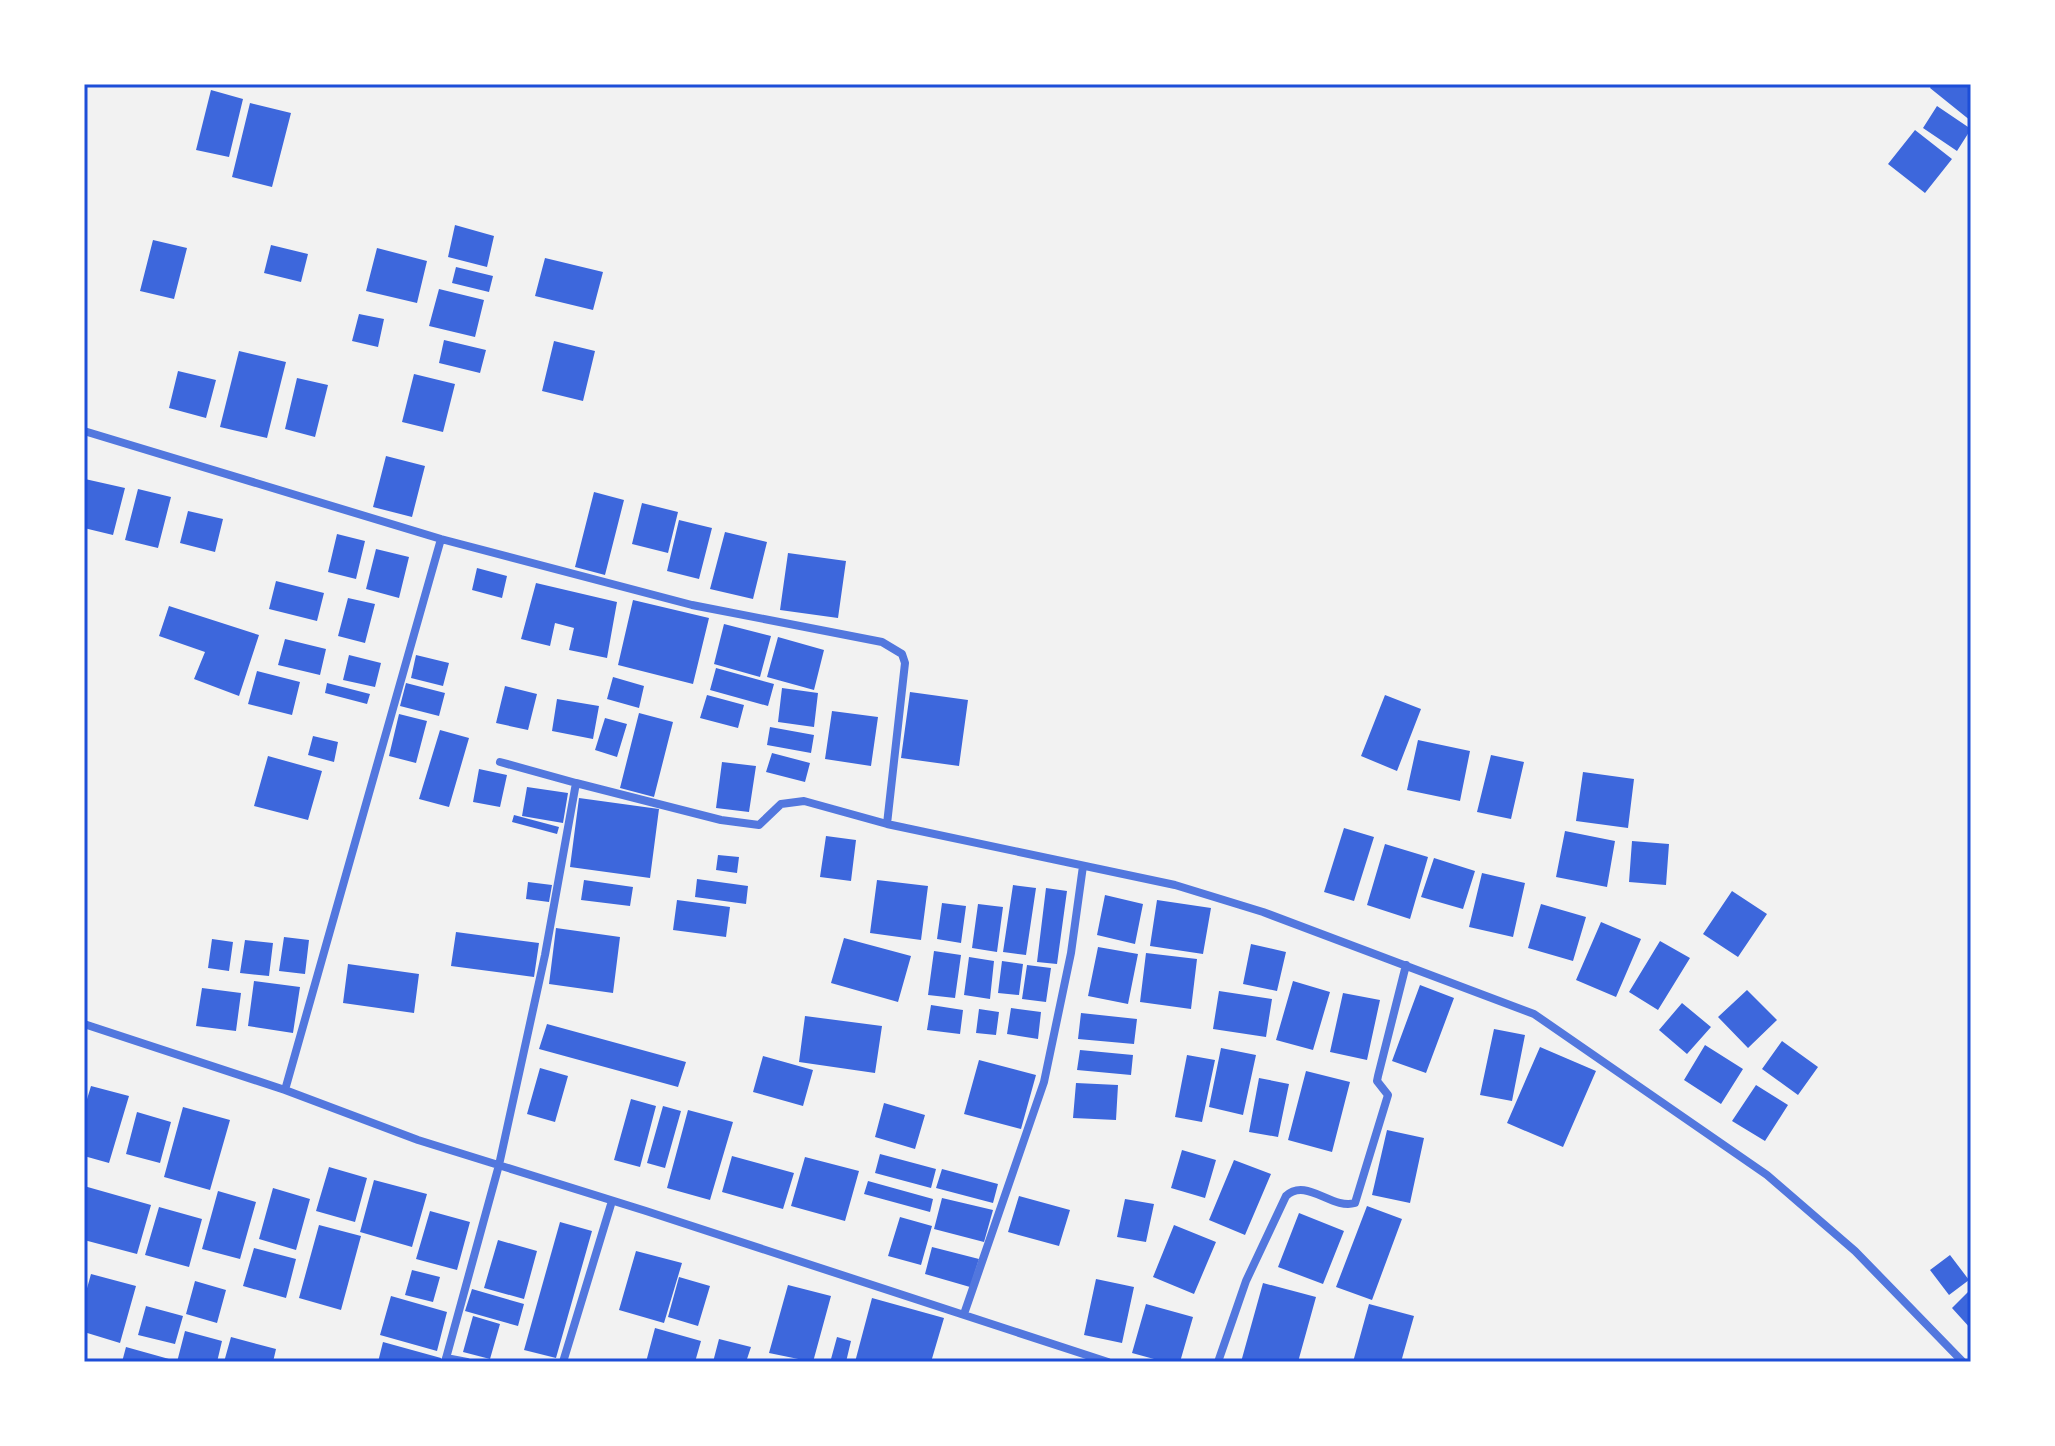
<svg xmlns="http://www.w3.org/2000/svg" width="2055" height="1446" font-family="'Titillium Web',sans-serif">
<rect width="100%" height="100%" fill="#f2f2f2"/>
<!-- building -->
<path fill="#3d67dc" d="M 1932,84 L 1971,84 L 1971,121 L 1930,88 Z
M 211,90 L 243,99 L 229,157 L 196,150 Z
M 250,103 L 291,113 L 272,187 L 232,177 Z
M 1937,106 L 1971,129 L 1957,151 L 1923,128 Z
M 1915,130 L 1952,159 L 1925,193 L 1888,164 Z
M 455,225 L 494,236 L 487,267 L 448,257 Z
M 153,240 L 187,248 L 174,299 L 140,291 Z
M 271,245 L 308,254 L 301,282 L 264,273 Z
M 377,248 L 427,261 L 417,303 L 366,291 Z
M 545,258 L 603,272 L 593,310 L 535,296 Z
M 456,267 L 493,276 L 489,292 L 452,283 Z
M 439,289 L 484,300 L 475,337 L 429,326 Z
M 359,314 L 384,319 L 378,347 L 352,341 Z
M 444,340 L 486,350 L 480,373 L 439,363 Z
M 554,341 L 595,351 L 583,401 L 542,391 Z
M 239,351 L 286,362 L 267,438 L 220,427 Z
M 178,371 L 216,380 L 206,418 L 169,408 Z
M 414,374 L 455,384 L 443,432 L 402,422 Z
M 297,378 L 328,385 L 315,437 L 285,429 Z
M 386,456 L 425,466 L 412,517 L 373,507 Z
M 85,479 L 125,488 L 113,535 L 84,528 Z
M 138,489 L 171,497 L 158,548 L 125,540 Z
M 594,492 L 624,500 L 605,575 L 575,567 Z
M 642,503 L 678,512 L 668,553 L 632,544 Z
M 188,511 L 223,519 L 215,552 L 180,543 Z
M 679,520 L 712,528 L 699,579 L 667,571 Z
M 725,532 L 767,542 L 753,599 L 710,589 Z
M 337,534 L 365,541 L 356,579 L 328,572 Z
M 376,549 L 409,557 L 399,598 L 366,589 Z
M 788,553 L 846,561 L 838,618 L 780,610 Z
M 477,568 L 507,576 L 502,598 L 472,590 Z
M 276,581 L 324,593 L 317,621 L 269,609 Z
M 536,583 L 617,602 L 607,658 L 569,650 L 574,628 L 555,623 L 550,646 L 521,639 Z
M 348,598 L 375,604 L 365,643 L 338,636 Z
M 633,600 L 709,618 L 693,684 L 618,665 Z
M 169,606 L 259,635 L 239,696 L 194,679 L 205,652 L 159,636 Z
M 724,624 L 771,636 L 760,677 L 714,664 Z
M 778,637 L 824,650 L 814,690 L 767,677 Z
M 285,639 L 326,649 L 320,675 L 278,665 Z
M 349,655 L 381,663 L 375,687 L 343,680 Z
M 416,655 L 449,663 L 443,686 L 411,678 Z
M 716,668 L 774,684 L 768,706 L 710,690 Z
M 257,671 L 300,682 L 292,715 L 248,704 Z
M 613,677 L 644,686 L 639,708 L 607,699 Z
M 327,683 L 370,694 L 367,704 L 325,693 Z
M 406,683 L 445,693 L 439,716 L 400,706 Z
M 505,686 L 537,694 L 528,730 L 496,723 Z
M 782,688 L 818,693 L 814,727 L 778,722 Z
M 910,692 L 968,700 L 959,766 L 901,758 Z
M 707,695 L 744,705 L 738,728 L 700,718 Z
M 1385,695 L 1421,709 L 1397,771 L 1361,756 Z
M 557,699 L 599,706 L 593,739 L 552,731 Z
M 832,711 L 878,717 L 871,766 L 825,759 Z
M 639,713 L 673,722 L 654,797 L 620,788 Z
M 399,714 L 427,721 L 416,763 L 389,756 Z
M 605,718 L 627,724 L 617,757 L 595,750 Z
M 770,727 L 814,735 L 811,753 L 767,745 Z
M 440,730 L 469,738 L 449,807 L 419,799 Z
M 313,736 L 338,742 L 334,762 L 308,755 Z
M 1418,740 L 1470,751 L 1460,801 L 1407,790 Z
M 772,753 L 810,763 L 805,782 L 766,772 Z
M 1491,755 L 1524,762 L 1511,819 L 1477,812 Z
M 268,756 L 322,771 L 308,820 L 254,806 Z
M 722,762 L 756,766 L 749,812 L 716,808 Z
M 479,769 L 507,775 L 500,807 L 473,802 Z
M 1583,772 L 1634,779 L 1628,828 L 1576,821 Z
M 527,787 L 568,793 L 563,823 L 522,816 Z
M 579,798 L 659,809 L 650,878 L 570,867 Z
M 514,815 L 559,827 L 557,834 L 512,822 Z
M 1344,828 L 1374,837 L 1354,901 L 1324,892 Z
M 1565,831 L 1615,841 L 1607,887 L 1556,877 Z
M 826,836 L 856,840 L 851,881 L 820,877 Z
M 1632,841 L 1669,844 L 1666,885 L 1629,882 Z
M 1385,844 L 1428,857 L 1410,919 L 1367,905 Z
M 718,855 L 739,857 L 737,873 L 716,870 Z
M 1434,858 L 1475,871 L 1463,909 L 1421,897 Z
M 1482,873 L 1525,883 L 1513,937 L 1469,927 Z
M 697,879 L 748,886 L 746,904 L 695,897 Z
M 584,880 L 633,887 L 630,906 L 581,900 Z
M 877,880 L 928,886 L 921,940 L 870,933 Z
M 528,882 L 552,885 L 549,902 L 526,899 Z
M 1013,885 L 1036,888 L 1026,955 L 1003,952 Z
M 1046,888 L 1067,891 L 1057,964 L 1037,962 Z
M 1732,891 L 1767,914 L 1738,957 L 1703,934 Z
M 1105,895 L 1143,904 L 1135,944 L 1097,935 Z
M 677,900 L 730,907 L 726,937 L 673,930 Z
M 1157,900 L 1211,908 L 1203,954 L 1150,946 Z
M 942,903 L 966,906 L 961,943 L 937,939 Z
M 978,904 L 1003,907 L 997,952 L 972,948 Z
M 1541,904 L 1586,917 L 1573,961 L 1528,948 Z
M 1601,922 L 1641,939 L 1616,997 L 1576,980 Z
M 556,928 L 620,937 L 613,993 L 549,984 Z
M 456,932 L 539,943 L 534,977 L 451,966 Z
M 284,937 L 309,940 L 305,974 L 279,971 Z
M 844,938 L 911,956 L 898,1002 L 831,983 Z
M 212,939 L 233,942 L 229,971 L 208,968 Z
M 245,940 L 273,943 L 269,976 L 240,973 Z
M 1660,941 L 1690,958 L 1658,1010 L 1629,992 Z
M 1251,944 L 1286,952 L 1277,991 L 1243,984 Z
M 1098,947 L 1138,954 L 1128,1004 L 1088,996 Z
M 934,951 L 961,955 L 955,998 L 928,995 Z
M 1146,953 L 1197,959 L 1191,1009 L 1140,1002 Z
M 969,957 L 994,961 L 990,999 L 964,995 Z
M 1002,961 L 1023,964 L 1019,995 L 998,993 Z
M 348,964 L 419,974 L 414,1013 L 343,1003 Z
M 1027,965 L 1051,968 L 1046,1002 L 1022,999 Z
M 254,981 L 300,987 L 293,1033 L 248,1026 Z
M 1293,981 L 1330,992 L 1313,1050 L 1276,1040 Z
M 1420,985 L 1454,998 L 1426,1073 L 1392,1061 Z
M 202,988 L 241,993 L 236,1031 L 196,1026 Z
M 1747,990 L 1777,1020 L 1748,1048 L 1718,1017 Z
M 1219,991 L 1272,999 L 1266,1037 L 1213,1029 Z
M 1343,993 L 1380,1000 L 1367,1060 L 1330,1052 Z
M 1682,1003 L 1711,1027 L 1687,1054 L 1659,1030 Z
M 931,1005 L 963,1010 L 960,1034 L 927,1030 Z
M 1011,1008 L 1041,1012 L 1038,1039 L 1007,1034 Z
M 979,1009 L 999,1012 L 996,1035 L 976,1033 Z
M 1081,1013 L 1137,1019 L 1134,1044 L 1078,1039 Z
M 805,1016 L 882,1026 L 875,1073 L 799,1062 Z
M 547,1024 L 686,1062 L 678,1087 L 539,1049 Z
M 1494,1029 L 1525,1035 L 1512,1101 L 1480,1095 Z
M 1782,1041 L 1818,1067 L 1798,1095 L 1762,1069 Z
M 1705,1045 L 1743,1069 L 1721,1104 L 1684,1080 Z
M 1540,1047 L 1596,1071 L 1563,1147 L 1507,1123 Z
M 1221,1048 L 1256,1055 L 1243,1115 L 1209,1107 Z
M 1080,1050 L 1133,1055 L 1131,1075 L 1077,1070 Z
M 1187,1055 L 1215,1060 L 1202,1122 L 1175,1117 Z
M 763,1056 L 813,1070 L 803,1106 L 753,1092 Z
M 979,1060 L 1036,1075 L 1021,1129 L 964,1114 Z
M 540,1068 L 568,1076 L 555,1122 L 527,1114 Z
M 1306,1071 L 1350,1082 L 1332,1152 L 1288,1140 Z
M 1259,1078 L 1289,1084 L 1278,1137 L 1249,1132 Z
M 1076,1083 L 1118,1085 L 1116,1120 L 1073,1118 Z
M 1756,1085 L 1788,1105 L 1765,1141 L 1732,1121 Z
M 91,1086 L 129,1096 L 109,1163 L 84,1156 L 84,1109 Z
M 631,1099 L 656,1106 L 640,1167 L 614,1160 Z
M 884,1103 L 925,1115 L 915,1149 L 875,1137 Z
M 663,1106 L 681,1111 L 665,1168 L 647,1163 Z
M 183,1107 L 230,1120 L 210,1190 L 164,1177 Z
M 688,1110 L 733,1122 L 710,1200 L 667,1188 Z
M 137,1112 L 171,1122 L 160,1163 L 126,1154 Z
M 1387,1130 L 1424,1138 L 1410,1203 L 1372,1195 Z
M 1182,1150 L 1216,1160 L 1205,1198 L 1171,1188 Z
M 880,1154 L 936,1169 L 931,1188 L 875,1173 Z
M 732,1156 L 794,1173 L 783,1209 L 722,1192 Z
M 805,1157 L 859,1171 L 845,1221 L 791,1206 Z
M 1234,1160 L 1271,1174 L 1245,1235 L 1209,1220 Z
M 329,1167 L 367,1178 L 355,1222 L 316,1211 Z
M 942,1169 L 998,1184 L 993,1203 L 936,1188 Z
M 374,1180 L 427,1194 L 412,1247 L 360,1232 Z
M 868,1181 L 933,1199 L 930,1212 L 864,1194 Z
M 84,1186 L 151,1205 L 137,1254 L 84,1240 Z
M 273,1188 L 310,1199 L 296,1250 L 259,1239 Z
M 218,1191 L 256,1202 L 240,1259 L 202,1249 Z
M 1019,1196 L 1070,1210 L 1059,1246 L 1008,1232 Z
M 942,1198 L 993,1210 L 984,1242 L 934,1229 Z
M 1125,1199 L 1154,1204 L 1146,1242 L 1117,1237 Z
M 1367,1206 L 1402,1219 L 1372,1300 L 1336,1287 Z
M 159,1207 L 202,1219 L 189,1267 L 145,1255 Z
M 430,1211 L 470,1222 L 457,1270 L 416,1259 Z
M 1299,1213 L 1344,1231 L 1323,1284 L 1278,1267 Z
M 900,1217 L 932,1226 L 921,1265 L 888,1256 Z
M 560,1222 L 592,1231 L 556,1358 L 524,1350 Z
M 319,1225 L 361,1236 L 341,1310 L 299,1298 Z
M 1174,1225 L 1216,1242 L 1194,1294 L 1153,1277 Z
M 498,1240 L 537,1251 L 524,1299 L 484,1288 Z
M 932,1247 L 979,1259 L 970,1287 L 925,1274 Z
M 254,1248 L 296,1259 L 286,1298 L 243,1286 Z
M 636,1251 L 682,1263 L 664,1323 L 619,1310 Z
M 1950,1255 L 1969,1280 L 1949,1295 L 1930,1270 Z
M 412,1270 L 440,1277 L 433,1302 L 405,1295 Z
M 91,1274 L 136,1286 L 120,1343 L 84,1332 L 84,1299 Z
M 679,1277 L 710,1286 L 698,1326 L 668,1317 Z
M 1096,1279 L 1134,1287 L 1122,1343 L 1084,1335 Z
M 195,1281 L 226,1290 L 217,1323 L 186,1314 Z
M 1263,1283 L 1316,1297 L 1298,1362 L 1241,1362 Z
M 788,1285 L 831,1296 L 813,1362 L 769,1353 Z
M 472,1289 L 524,1304 L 518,1326 L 465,1311 Z
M 1971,1289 L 1971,1329 L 1952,1308 Z
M 391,1296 L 447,1312 L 437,1351 L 380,1335 Z
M 872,1298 L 944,1318 L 931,1362 L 855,1362 Z
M 1146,1304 L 1193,1317 L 1180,1362 L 1165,1362 L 1132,1353 Z
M 1369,1304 L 1414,1316 L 1401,1362 L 1353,1362 Z
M 146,1306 L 183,1316 L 175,1344 L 138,1335 Z
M 473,1316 L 500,1324 L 490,1359 L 463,1352 Z
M 655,1328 L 701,1341 L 695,1362 L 646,1362 Z
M 185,1331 L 222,1341 L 217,1362 L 177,1362 Z
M 231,1337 L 276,1349 L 273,1362 L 224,1362 Z
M 837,1337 L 851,1341 L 846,1362 L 831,1359 Z
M 719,1339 L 751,1347 L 746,1362 L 713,1362 Z
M 383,1342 L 441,1358 L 440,1362 L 378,1362 Z
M 126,1347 L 169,1359 L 168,1362 L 122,1362 Z"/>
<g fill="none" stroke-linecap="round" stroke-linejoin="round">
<!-- minor -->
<path stroke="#5277de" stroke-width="8" d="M 84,431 L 441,539 L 692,605 L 882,642 L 902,654 L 905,663 L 887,824
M 500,762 L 576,783
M 84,1024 L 285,1090 L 418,1140 L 646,1211 L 1108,1362
M 285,1090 L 441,539
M 964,1314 L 1044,1082 L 1071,953 L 1083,866
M 446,1358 L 467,1362
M 445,1362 L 499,1165 L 545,955 L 576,783 L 721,820 L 759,825 L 781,804 L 804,801 L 887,824 L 1175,885 L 1263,912 L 1534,1014 L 1767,1175 L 1855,1251 L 1963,1362
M 563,1362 L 612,1201
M 1218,1362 L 1246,1281 L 1286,1196 C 1306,1177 1332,1210 1355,1203 L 1388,1095 L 1377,1081 L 1378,1076 L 1406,965"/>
</g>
<!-- border -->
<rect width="2055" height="1446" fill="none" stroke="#ffffff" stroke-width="172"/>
<rect x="86" y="86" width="1883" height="1274" fill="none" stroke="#1d4ed8" stroke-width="3"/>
</svg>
